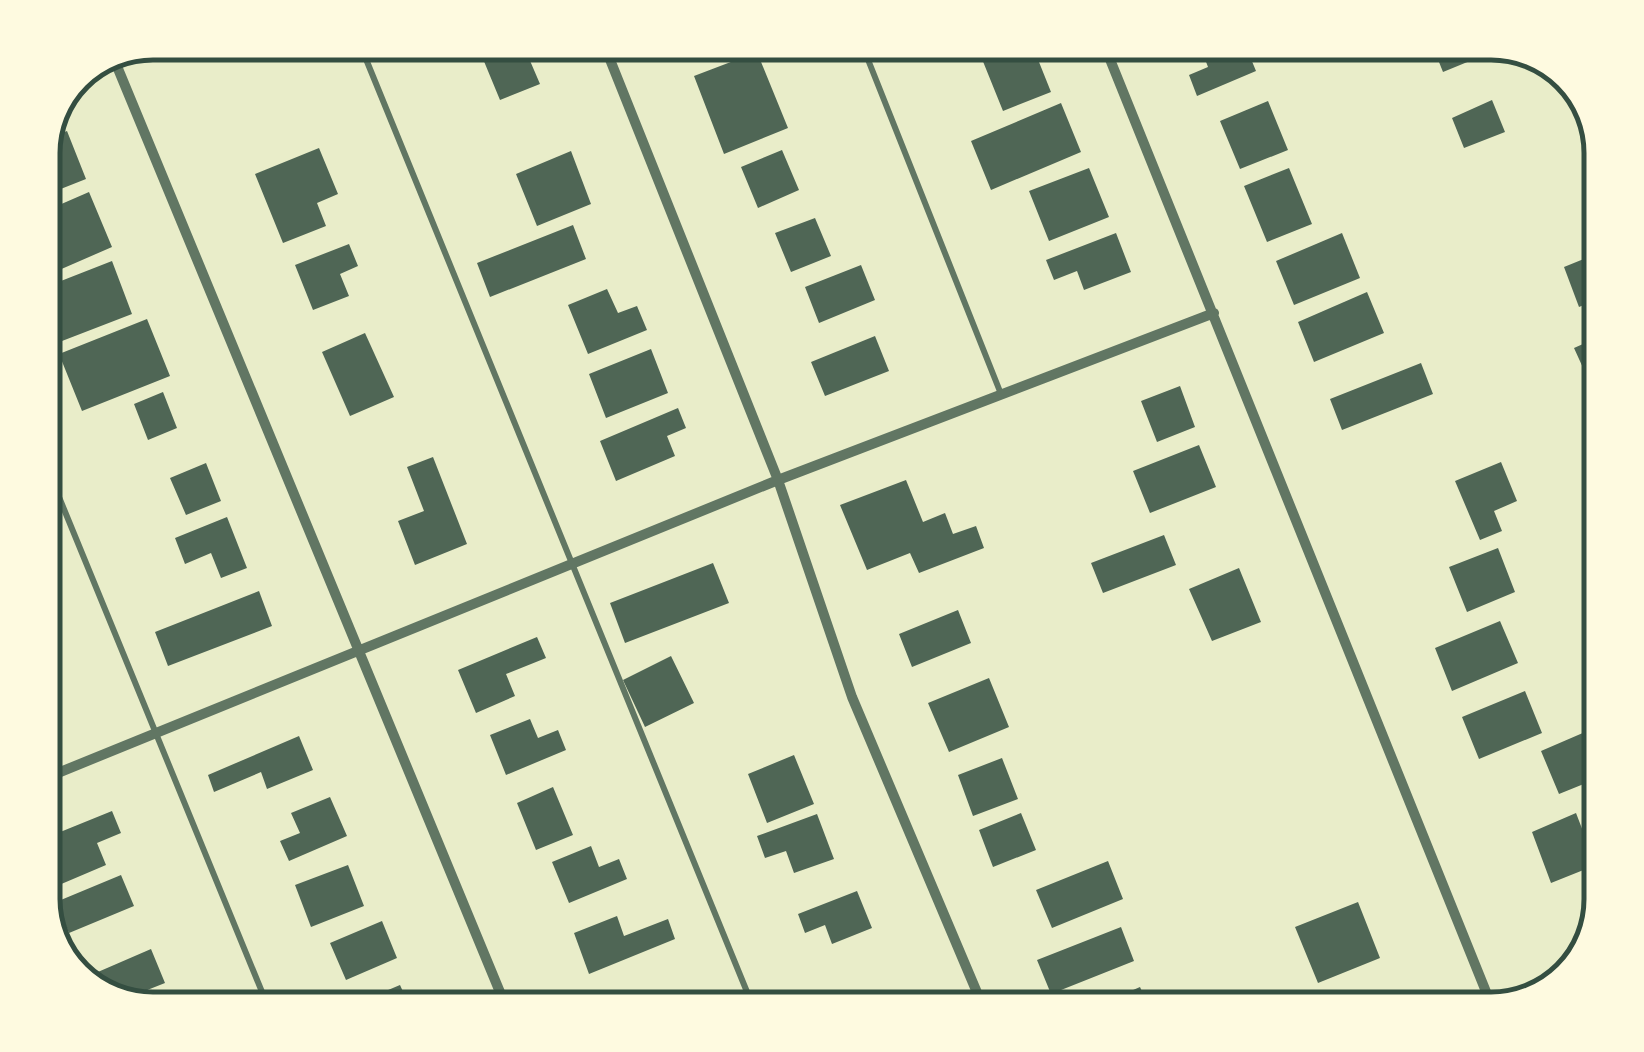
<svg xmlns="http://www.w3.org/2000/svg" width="1644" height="1052" font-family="'PT Sans',sans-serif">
<rect width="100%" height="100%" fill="#e9edc9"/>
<!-- building -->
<path fill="#4f6655" d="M 190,42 L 230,42 L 231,46 L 197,59 Z
M 476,42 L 522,42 L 540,84 L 500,100 Z
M 1020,42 L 1031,42 L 1051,92 L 1003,111 L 982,59 Z
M 1209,42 L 1244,42 L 1256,71 L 1197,96 L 1189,75 L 1208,67 L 1200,46 Z
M 1431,42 L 1476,42 L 1482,56 L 1443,72 Z
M 757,52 L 788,128 L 724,154 L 694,76 Z
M 1492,100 L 1505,132 L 1464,148 L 1452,118 Z
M 1268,101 L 1288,150 L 1240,169 L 1220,121 Z
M 1061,103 L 1081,152 L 991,190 L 971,141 Z
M 67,131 L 86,179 L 43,196 L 43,147 L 46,139 Z
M 319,148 L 338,194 L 317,203 L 326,226 L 283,243 L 255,174 Z
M 782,150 L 799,190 L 758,208 L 741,167 Z
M 571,151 L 591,204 L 537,226 L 516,174 Z
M 1089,168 L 1109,217 L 1049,241 L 1029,191 Z
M 1289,168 L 1312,224 L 1267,242 L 1244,186 Z
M 89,192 L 112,247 L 50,274 L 43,258 L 43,212 Z
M 815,218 L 831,256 L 791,272 L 775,233 Z
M 573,225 L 586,259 L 490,297 L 477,263 Z
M 1116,233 L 1131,272 L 1084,290 L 1077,271 L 1054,280 L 1046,260 Z
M 1342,233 L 1360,278 L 1294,305 L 1276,261 Z
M 349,244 L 358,266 L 340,274 L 349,296 L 313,310 L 295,265 Z
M 1601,252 L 1601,298 L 1579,307 L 1564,267 Z
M 112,261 L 132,314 L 62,341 L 43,288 Z
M 861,265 L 875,300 L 819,323 L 805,287 Z
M 607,289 L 618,313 L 637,306 L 647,330 L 588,354 L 568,305 Z
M 1367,292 L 1384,333 L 1314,362 L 1298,322 Z
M 147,319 L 170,376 L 82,411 L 59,354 Z
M 365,333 L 394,397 L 350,416 L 322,352 Z
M 875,336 L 889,371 L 825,396 L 811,362 Z
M 1601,336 L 1601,389 L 1594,392 L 1574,348 Z
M 651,349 L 668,393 L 606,418 L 589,374 Z
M 1421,363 L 1433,394 L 1342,430 L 1330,399 Z
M 1180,386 L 1195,427 L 1157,442 L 1141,401 Z
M 163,392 L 177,428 L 148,440 L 134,404 Z
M 678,408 L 686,428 L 667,436 L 675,456 L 616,481 L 600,441 Z
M 1199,445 L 1216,487 L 1150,513 L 1133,471 Z
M 433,457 L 467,544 L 415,565 L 398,521 L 424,511 L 407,467 Z
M 1501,462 L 1517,501 L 1494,511 L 1502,531 L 1480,540 L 1455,481 Z
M 206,463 L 221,501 L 186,515 L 170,478 Z
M 906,480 L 923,522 L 945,513 L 953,534 L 976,526 L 984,548 L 919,573 L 910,553 L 867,570 L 840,505 Z
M 227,517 L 247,568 L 221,578 L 211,553 L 185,564 L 175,538 Z
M 1164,535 L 1176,565 L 1103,593 L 1091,563 Z
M 1498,548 L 1515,592 L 1467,612 L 1449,567 Z
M 713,563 L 729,603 L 625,643 L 610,603 Z
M 1239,568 L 1261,622 L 1212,641 L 1189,589 Z
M 259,591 L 272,626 L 168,666 L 155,632 Z
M 958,610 L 971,643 L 912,667 L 899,634 Z
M 1500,621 L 1518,663 L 1452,691 L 1435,648 Z
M 537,637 L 546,658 L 506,674 L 515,696 L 476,713 L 458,670 Z
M 671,656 L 694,703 L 645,727 L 623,680 Z
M 989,678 L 1009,727 L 949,752 L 928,703 Z
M 1525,691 L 1542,733 L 1479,759 L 1462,717 Z
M 530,719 L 538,738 L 558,730 L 566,750 L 506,775 L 490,735 Z
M 1599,726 L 1601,777 L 1559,794 L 1541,751 Z
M 299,736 L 313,770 L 267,789 L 261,772 L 214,792 L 208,775 Z
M 794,755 L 814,804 L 767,823 L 748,774 Z
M 1002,758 L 1018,799 L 973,816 L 958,775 Z
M 553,787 L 573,835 L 536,850 L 517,803 Z
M 330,797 L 347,836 L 289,861 L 280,841 L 300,833 L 291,813 Z
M 112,811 L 121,833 L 97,843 L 106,865 L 59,885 L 43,839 Z
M 1021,813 L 1036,850 L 993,867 L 979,830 Z
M 1576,813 L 1596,865 L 1551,883 L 1532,832 Z
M 817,814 L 834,859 L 794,873 L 786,851 L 765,858 L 757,836 Z
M 591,846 L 599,867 L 619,859 L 627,879 L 569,903 L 552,862 Z
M 1108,861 L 1123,899 L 1052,928 L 1036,890 Z
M 348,865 L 364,906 L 311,927 L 295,885 Z
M 121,875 L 134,906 L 69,933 L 56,902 Z
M 857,891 L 872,928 L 832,944 L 825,925 L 805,933 L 798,914 Z
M 1358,902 L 1380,958 L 1318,983 L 1295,927 Z
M 617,916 L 624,936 L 668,919 L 675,939 L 589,974 L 574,933 Z
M 382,921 L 397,958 L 346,980 L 330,943 Z
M 1121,927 L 1134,961 L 1051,994 L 1037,960 Z
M 151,949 L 165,983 L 122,1000 L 92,991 L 84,978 Z
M 400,985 L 411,1009 L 343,1009 Z
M 1140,987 L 1150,1009 L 1089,1009 Z
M 1295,993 L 1302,1009 L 1253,1009 Z"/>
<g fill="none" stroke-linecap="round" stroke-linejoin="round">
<!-- service -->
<path stroke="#617663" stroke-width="6" d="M 359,42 L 754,1009
M 861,42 L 1001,394
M 43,458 L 269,1009"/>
<!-- minor -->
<path stroke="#617663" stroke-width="10" d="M 603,42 L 778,480 L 852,697 L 984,1009
M 1103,42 L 1493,1009
M 114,59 L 507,1009
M 43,779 L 778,480 L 1214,313"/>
</g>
<!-- crop -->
<path d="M0 0H1644V1052H0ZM153 60H1491A93 93 0 0 1 1584 153V899A93 93 0 0 1 1491 992H153A93 93 0 0 1 60 899V153A93 93 0 0 1 153 60Z" fill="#fefae0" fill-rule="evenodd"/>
<path fill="none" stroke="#344e41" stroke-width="5" d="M153 60H1491A93 93 0 0 1 1584 153V899A93 93 0 0 1 1491 992H153A93 93 0 0 1 60 899V153A93 93 0 0 1 153 60Z"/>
</svg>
